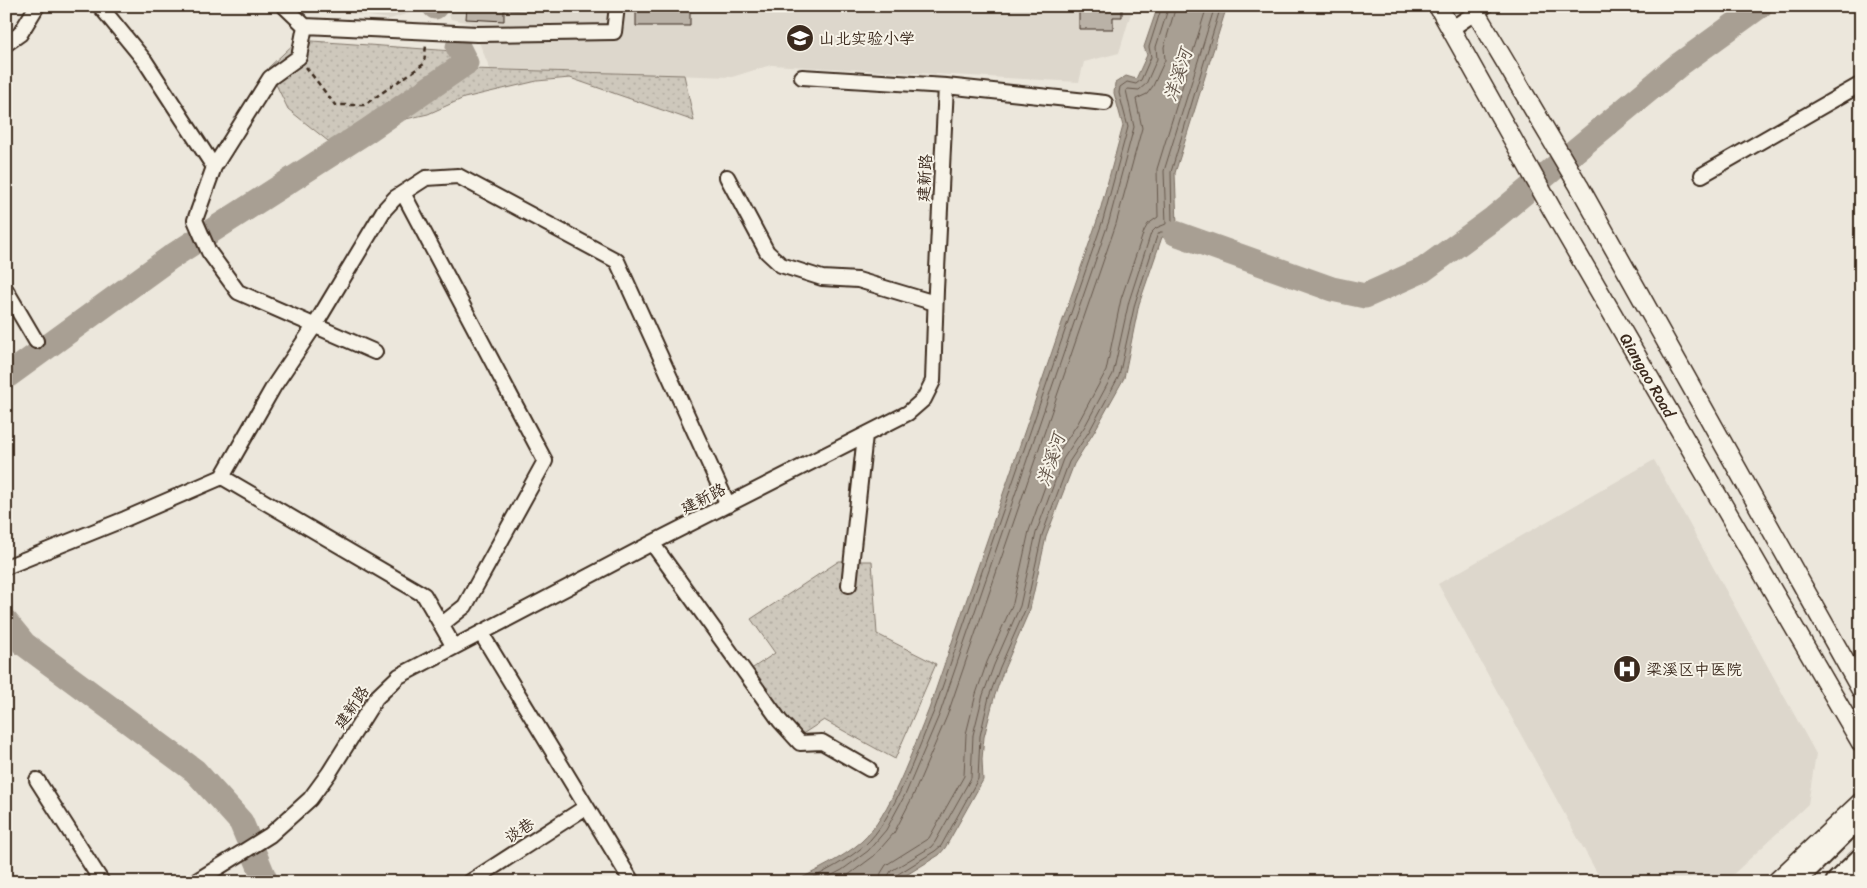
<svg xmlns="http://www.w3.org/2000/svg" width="1867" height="888" font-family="Sriracha,'LXGW WenKai TC',sans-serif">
<defs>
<pattern id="garden-dots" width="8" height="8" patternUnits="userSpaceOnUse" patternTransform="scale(1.25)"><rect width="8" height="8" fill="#cec8bc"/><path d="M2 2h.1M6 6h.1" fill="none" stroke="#b2aca1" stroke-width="1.8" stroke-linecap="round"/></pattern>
</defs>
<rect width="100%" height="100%" fill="#ece7dc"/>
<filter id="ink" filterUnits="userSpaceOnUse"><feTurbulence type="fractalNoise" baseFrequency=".02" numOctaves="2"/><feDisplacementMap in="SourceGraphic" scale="10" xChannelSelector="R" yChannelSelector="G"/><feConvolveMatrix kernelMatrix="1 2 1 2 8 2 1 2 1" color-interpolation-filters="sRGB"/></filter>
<g filter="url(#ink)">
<!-- built -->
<path fill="#ddd7cc" d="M 301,6 L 425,6 L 426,8 L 390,19 Z
M 445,6 L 1133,6 L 1119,53 L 1084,62 L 1079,82 L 771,65 L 732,77 L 490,69 L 471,23 L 451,19 Z
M 1654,460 L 1816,754 L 1808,804 L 1725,882 L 1602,882 L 1438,584 Z"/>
<!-- garden -->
<path fill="url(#garden-dots)" stroke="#84796d" d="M 298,40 L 453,51 L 458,61 L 333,145 L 288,109 L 268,68 Z
M 471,69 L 684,75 L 694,121 L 570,78 L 537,81 L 464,98 L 428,114 L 397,121 Z
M 839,561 L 872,561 L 877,634 L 936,664 L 895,759 L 824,720 L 801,735 L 750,670 L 775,653 L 751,619 Z"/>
<!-- water -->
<path fill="#a89f93" stroke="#7c7064" d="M 1158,6 L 1227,6 L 1175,173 L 1177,224 L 1175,233 L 1171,238 L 1162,237 L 1139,304 L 1124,378 L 1094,432 L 1074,464 L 1046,537 L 1030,609 L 1004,669 L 994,698 L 984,737 L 982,759 L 983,780 L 945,848 L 939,855 L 895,882 L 794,882 C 817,870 841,859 861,842 C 890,817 914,746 929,709 L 1098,218 L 1123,126 L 1114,93 L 1115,83 L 1126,76 L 1136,79 L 1147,55 L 1144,47 Z"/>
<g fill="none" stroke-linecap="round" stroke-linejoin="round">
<!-- shore -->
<path stroke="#67594d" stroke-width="1" d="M 805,882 C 826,871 846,861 864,846 C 894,820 918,748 934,711 L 1103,220 L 1128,127 L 1119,93 L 1120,87 L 1127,82 L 1136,84 L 1141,80 L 1151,57 L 1149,47 L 1162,6
M 819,882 L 842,870 L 868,851 L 886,830 L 906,793 L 940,713 L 1109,221 L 1134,127 L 1126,90 L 1128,89 L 1139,90 L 1146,84 L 1157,59 L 1156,47 L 1169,6
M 835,882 L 847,876 L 874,856 L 894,833 L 913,796 L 947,716 L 1116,224 L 1142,128 L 1136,99 L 1147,94 L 1153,86 L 1165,60 L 1164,47 L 1176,6
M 879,882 L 881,873 L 886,865 L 929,838 L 964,776 L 966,734 L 976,694 L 987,662 L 1013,603 L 1029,531 L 1056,456 L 1078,423 L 1106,371 L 1121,299 L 1144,231 L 1148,224 L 1158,217 L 1157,169 L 1207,6
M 887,882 L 888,876 L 891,871 L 931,847 L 935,842 L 971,778 L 973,735 L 983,695 L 994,665 L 1020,606 L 1036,533 L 1063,459 L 1085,426 L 1113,374 L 1129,301 L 1151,233 L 1156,228 L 1166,224 L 1164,171 L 1215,6
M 893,882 L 895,876 L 935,851 L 941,846 L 978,779 L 980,736 L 989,697 L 1000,667 L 1026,608 L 1042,535 L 1069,462 L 1090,430 L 1119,376 L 1135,303 L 1157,236 L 1160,232 L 1168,232 L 1171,230 L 1172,223 L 1171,172 L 1221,6"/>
<!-- river -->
<path stroke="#a89f93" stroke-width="25" d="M 435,6 L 435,7
M 1175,233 L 1332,289 L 1365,296 L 1423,270 L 1494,218 L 1680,64 L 1760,6
M 6,377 L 171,257 L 367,131 L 466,63 L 458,47
M 6,622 L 24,644 L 195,771 L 241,822 L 266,882"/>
</g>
<!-- building -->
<path fill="#bab2a7" stroke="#3b2a1e" d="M 467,6 L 528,6 L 528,11 L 504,10 L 504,21 L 466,19 Z
M 636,6 L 690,6 L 690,26 L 636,26 Z
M 1079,6 L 1122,6 L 1122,17 L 1113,17 L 1113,29 L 1079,29 Z"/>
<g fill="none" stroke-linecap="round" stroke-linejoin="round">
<!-- minor casing -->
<g stroke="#3b2a1e" stroke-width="18">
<path id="minor" d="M 100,6 L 145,61 L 214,167 L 195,220 L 209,252 L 238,292 L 375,352
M 284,6 L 305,26 L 477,34 L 614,32 L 617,6
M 1451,29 L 1485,6
M 6,44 L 20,34 L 37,6
M 802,77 L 946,86 L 1105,103
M 214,167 L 270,78 L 299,57 L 305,26
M 1702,175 L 1861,84
M 727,177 L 767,252 L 781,265 L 822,278 L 858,280 L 935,303
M 403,193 L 545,461 L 465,606 L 441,625
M 6,290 L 36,341
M 652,543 L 780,721 L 800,743 L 822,742 L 869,769
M 6,567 L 125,519 L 222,477
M 849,585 L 865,435
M 481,633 L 632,882
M 454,647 L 424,595 L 222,477 L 274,386 L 315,325 L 384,210 L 395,198 L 426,178 L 458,176 L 617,261 L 728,505
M 37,780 L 102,882
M 195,882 L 270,835 L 310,799 L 329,773 L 376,698 L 399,676 L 652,543 L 908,413 L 924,399 L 933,381 L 936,290 L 946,86
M 470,882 L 586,807"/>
</g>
<!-- major casing -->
<g stroke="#3b2a1e" stroke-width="21">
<path id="major" d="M 1438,6 L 1554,213 L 1861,743
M 1472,6 L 1579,186 L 1861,690
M 1776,882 L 1861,802"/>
</g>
<!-- highway casing -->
<g stroke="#3b2a1e" stroke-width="25">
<path id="highway" d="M 1793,882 L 1861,815
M 1837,882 L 1861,859"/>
</g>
<!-- path -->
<path stroke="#3b2a1e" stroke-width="2.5" stroke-dasharray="5 4" stroke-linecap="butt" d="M 306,67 L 335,105 L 364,105 L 424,64 L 426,45"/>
<!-- minor -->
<use href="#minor" stroke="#f7f3e8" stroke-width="14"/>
<!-- major -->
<use href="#major" stroke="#f7f3e8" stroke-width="18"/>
<!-- highway -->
<use href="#highway" stroke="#f7f3e8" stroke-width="21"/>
</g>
</g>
<!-- icons -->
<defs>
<g id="school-disc" transform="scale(1.4375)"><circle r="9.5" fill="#3b2a1e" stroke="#f7f3e8"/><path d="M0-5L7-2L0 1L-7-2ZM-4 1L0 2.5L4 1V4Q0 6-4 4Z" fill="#fff"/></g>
<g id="hospital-disc" transform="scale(1.4375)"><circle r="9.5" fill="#3b2a1e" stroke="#f7f3e8"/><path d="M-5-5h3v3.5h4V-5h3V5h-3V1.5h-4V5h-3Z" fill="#fff"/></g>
</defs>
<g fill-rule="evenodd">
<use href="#school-disc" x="800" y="38"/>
<use href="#hospital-disc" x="1627" y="669"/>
</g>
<g text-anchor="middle" stroke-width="4" stroke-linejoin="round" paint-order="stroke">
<!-- poi labels -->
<g font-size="16" fill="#3b2a1e" stroke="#f7f3e8" text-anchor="start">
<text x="819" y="44">山北实验小学</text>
<text x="1646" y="675">梁溪区中医院</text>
</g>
<!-- street labels -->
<g font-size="16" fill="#3b2a1e" stroke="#f7f3e8">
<text transform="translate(924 178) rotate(-87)" y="6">建新路</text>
<text transform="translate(1648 375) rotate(60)" y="6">Qiangao Road</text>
<text transform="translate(703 498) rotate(-27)" y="6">建新路</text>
<text transform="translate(351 707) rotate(-56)" y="6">建新路</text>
<text transform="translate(519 830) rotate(-33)" y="6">谈巷</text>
</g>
<!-- water labels -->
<g font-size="18" font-style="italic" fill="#615347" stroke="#f7f3e8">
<text transform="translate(1178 75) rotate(-72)" y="6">洋溪河</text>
<text transform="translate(1051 460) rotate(-72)" y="6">洋溪河</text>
</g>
</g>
<!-- margin -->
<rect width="1867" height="888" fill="none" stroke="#f7f3e8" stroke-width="25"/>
<rect x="12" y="12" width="1842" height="863" fill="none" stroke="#3b2a1e" stroke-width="2" filter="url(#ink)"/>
</svg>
